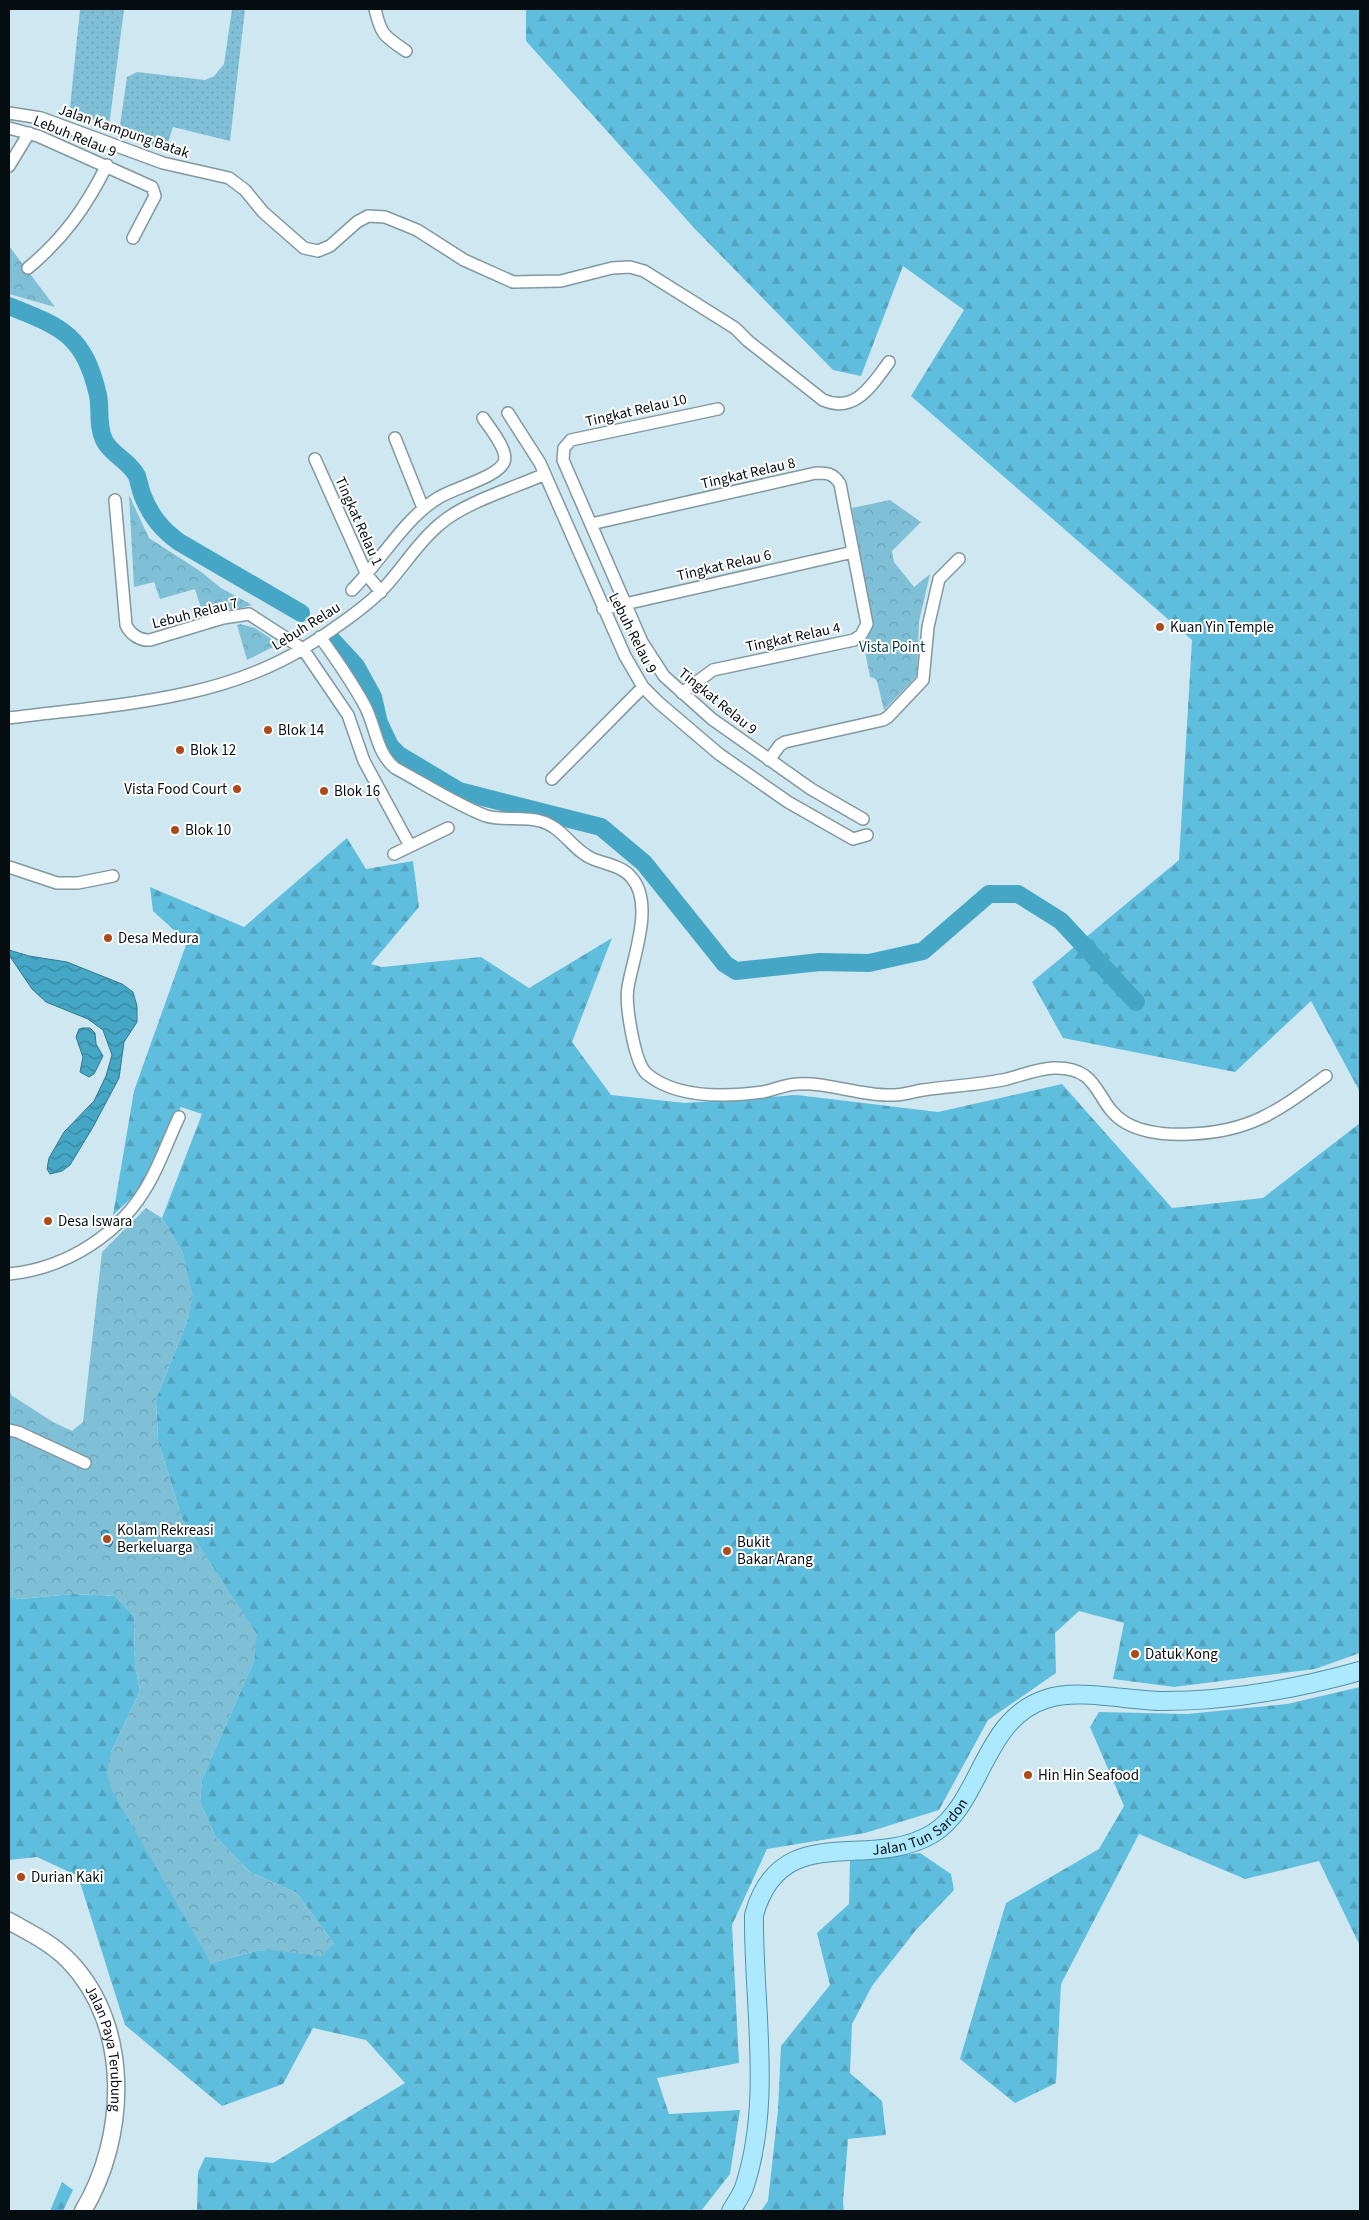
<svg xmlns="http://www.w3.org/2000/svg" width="1369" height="2220" font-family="'Source Sans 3',sans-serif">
<defs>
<pattern id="grass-dots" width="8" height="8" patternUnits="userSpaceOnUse" patternTransform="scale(1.25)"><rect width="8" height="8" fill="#80c0d7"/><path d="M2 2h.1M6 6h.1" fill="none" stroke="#6da4b8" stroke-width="1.8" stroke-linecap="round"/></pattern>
<pattern id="forest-firs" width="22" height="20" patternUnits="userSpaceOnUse" patternTransform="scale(1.25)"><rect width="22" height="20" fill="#5fbede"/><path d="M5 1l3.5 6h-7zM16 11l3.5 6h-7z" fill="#51a2bd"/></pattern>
<pattern id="park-crowns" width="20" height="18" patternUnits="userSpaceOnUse" patternTransform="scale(1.25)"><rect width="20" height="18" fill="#80c0d7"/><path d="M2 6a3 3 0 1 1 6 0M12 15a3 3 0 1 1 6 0" fill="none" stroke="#6da4b8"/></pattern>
<pattern id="water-waves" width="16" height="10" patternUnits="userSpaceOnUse" patternTransform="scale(1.25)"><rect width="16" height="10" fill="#45a7c5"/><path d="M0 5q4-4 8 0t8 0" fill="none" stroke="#38869f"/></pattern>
</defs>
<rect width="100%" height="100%" fill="#cfe7f0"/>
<!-- grass -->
<path fill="url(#grass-dots)" d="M 80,9 L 124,9 L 109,127 L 70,108 Z
M 232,9 L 245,9 L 230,141 L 173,127 L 165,152 L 119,132 L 127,77 L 137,72 L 205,80 L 214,76 L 224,64 Z"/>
<!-- forest -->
<path fill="url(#forest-firs)" d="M 526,9 L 1360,9 L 1360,1092 L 1311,1001 L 1235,1072 L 1063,1038 L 1032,982 L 1179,860 L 1192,640 L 911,396 L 964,310 L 903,266 L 861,376 L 833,370 L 695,229 L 526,41 Z
M 347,838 L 366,869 L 413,861 L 419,907 L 371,964 L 382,967 L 481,957 L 529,988 L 612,938 L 572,1042 L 611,1095 L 685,1103 L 797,1095 L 938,1112 L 1062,1084 L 1172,1208 L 1263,1198 L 1360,1123 L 1360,1653 L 1315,1669 L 1174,1687 L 1113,1679 L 1124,1623 L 1079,1611 L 1055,1633 L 1056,1673 L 988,1720 L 939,1810 L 865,1833 L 767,1849 L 732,1925 L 739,2063 L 657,2078 L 669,2114 L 740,2110 L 730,2174 L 701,2211 L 197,2211 L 198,2172 L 205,2157 L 273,2163 L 405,2083 L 366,2040 L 313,2028 L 283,2084 L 222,2106 L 125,2025 L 78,1876 L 37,1857 L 9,1860 L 9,1596 L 19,1599 L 73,1594 L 115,1596 L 134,1616 L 135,1665 L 140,1691 L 111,1752 L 211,1963 L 256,1951 L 334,1944 L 297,1893 L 250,1872 L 215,1836 L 200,1802 L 202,1779 L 254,1661 L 256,1634 L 182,1519 L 158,1440 L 156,1399 L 189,1316 L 183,1253 L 162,1218 L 202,1114 L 181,1107 L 143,1187 L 113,1215 L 134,1091 L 187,942 L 153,911 L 150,887 L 244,927 Z
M 1360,1687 L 1360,1946 L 1319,1861 L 1245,1879 L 1139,1834 L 1061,1984 L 1056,2083 L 1015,2103 L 960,2059 L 1006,1903 L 1099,1849 L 1124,1806 L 1090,1727 L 1099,1712 L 1187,1714 L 1287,1704 Z
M 920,1853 L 951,1874 L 954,1890 L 916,1930 L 872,1986 L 852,2024 L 850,2073 L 882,2101 L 886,2135 L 848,2139 L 843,2202 L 844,2211 L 761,2211 L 768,2201 L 778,2110 L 781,2046 L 830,1985 L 817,1933 L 849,1904 L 850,1861 Z
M 62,2182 L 73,2190 L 63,2211 L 50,2211 Z"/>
<!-- park -->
<path fill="url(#park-crowns)" d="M 9,246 L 55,307 L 9,294 Z
M 129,495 L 149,538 L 200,571 L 221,588 L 252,605 L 204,618 L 195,589 L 160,599 L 154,582 L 134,587 Z
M 890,500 L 921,522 L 892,551 L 894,562 L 914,587 L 930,574 L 919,622 L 917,676 L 884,710 L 877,681 L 874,678 L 870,677 L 863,641 L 871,630 L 872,623 L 852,508 Z
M 240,624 L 255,628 L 279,644 L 247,660 L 237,625 Z
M 146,1208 L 162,1218 L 183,1253 L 193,1296 L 189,1316 L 156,1399 L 158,1440 L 182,1519 L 257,1634 L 254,1661 L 202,1779 L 200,1802 L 215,1836 L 250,1872 L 297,1893 L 334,1944 L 321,1956 L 269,1950 L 256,1951 L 211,1963 L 111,1789 L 107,1772 L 111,1752 L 140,1691 L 135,1665 L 134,1616 L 115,1596 L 73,1594 L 19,1599 L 9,1596 L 9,1385 L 11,1395 L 53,1422 L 72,1431 L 83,1422 L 102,1252 Z"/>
<!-- water -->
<path fill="url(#water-waves)" stroke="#32798f" d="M 9,950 L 29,956 L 67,962 L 122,984 L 133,992 L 137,1006 L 137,1022 L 124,1042 L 119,1078 L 93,1127 L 70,1165 L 62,1171 L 50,1174 L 47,1169 L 49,1158 L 64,1132 L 94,1101 L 106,1076 L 112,1055 L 103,1030 L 88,1019 L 46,1002 L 32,989 L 9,955 Z
M 82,1028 L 90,1028 L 95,1033 L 96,1044 L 103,1056 L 94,1074 L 89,1077 L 80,1072 L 83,1057 L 76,1037 L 79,1029 Z
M 104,1530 L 108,1531 L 113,1542 L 110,1547 L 105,1545 L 101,1532 Z"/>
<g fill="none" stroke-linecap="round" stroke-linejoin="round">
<!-- river -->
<path stroke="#45a7c5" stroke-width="18" d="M 9,306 C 62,327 84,335 98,395 C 101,410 97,425 104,440 C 112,456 129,460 137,476 C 139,482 140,488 142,494 C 150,515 161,529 179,542 L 301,613
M 333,641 L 356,666 L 373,697 L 379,723 L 390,746 L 399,755 L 459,791 L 601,827 L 644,863 L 725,964 L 736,971 L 820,962 L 869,963 L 923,951 L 989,894 L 1018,894 L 1061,921 L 1136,1002"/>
<!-- street casing -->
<g stroke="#8298a0" stroke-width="14">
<path id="street" d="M 375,9 C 381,35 384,36 406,51
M 9,113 L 41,118 L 163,163 L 229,178 L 245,190 L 263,212 L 304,248 L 318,251 L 330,246 L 357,222 L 368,216 L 385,217 L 417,230 L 464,260 L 513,282 L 561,281 L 612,268 L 630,267 L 644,271 L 735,328 L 748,341 L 823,400 C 855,414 872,385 889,362
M 9,128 L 38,136 L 152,187 L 155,196 L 133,238
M 9,166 L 29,133
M 28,268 C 64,238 86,207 107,165
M 718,409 L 571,440 L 564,448 L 563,460 L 642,642 L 664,676 L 712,719 L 811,789 L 863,819
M 508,413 L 540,463 L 625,656 L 643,687 L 658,702 L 719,754 L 788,802 L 853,839 L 867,835
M 395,438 L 423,508
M 315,459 L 367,575 L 381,592
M 115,500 L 126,625 C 130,634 140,641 150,640 L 223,618 L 249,614 L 303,649 L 348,715 L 364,761 L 410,846
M 591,524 L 816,473 C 827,473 833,473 840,484 L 867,624 L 861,635 L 854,640 L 713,670 L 682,693
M 352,590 C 380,562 404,519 438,498 C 454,488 498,477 504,462 C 509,451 489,427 483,418
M 603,609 L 853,552
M 320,637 C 336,659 352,682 365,706 C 376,727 376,752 395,768 C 423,783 457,805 486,816 C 503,821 523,816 540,821 C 562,826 573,851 593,859 C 605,864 622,866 631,877 C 655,903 633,957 628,987 C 625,1003 634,1063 647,1074 C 677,1099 726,1097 763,1092 C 774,1090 786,1084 798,1084 C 827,1082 858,1095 887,1095 C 900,1096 911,1092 923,1090 C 951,1086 979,1085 1007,1079 C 1022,1075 1037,1069 1053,1068 C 1103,1066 1094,1105 1126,1123 C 1144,1133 1170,1135 1190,1134 C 1251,1132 1279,1110 1326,1076
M 9,718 C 108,705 216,702 304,648 C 327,634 365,608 383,589 C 403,568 417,543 440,524 C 465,502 514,488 545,474
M 769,760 L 780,745 L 785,742 L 883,720 L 888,717 L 923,680 L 928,627 L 939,579 L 959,559
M 552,779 L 643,687
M 394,854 L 448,828
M 9,867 L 57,883 L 78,883 L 113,876
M 9,1274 C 68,1268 122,1233 150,1181 C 161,1161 169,1138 179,1117
M 9,1430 L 18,1432 L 85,1463"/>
</g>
<!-- secondary casing -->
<g stroke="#8298a0" stroke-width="19">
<g id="secondary">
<path id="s1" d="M 9,1921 C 30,1933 52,1943 69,1961 C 132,2026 127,2138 83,2211"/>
</g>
</g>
<!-- primary casing -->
<g stroke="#4e93ab" stroke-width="20">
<g id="primary">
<path id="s2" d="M 731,2211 C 735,2204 741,2196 744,2188 C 773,2102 753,2004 754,1915 C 781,1818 868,1872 932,1834 C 982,1804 982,1719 1046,1699 C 1078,1688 1129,1701 1163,1701 C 1229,1701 1296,1689 1360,1671"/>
</g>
</g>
<!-- street -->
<use href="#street" stroke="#fff" stroke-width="11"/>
<!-- secondary -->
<use href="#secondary" stroke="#fff" stroke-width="16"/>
<!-- primary -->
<use href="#primary" stroke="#ace9fe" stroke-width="18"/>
</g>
<!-- markers -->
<g fill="#ae491a" stroke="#fff" stroke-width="2">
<circle cx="1160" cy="627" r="5"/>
<circle cx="268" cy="730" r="5"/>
<circle cx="180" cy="750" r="5"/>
<circle cx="237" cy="789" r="5"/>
<circle cx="324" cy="791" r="5"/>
<circle cx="175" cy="830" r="5"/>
<circle cx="108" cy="938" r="5"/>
<circle cx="48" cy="1221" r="5"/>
<circle cx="107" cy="1539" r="5"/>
<circle cx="727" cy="1551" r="5"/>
<circle cx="1135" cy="1654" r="5"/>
<circle cx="1028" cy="1775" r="5"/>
<circle cx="21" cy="1877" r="5"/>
</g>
<g text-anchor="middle" stroke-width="4" stroke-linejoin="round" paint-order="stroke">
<!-- street labels -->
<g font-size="15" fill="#060d10" stroke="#fff">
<text transform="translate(124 131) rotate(19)" y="5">Jalan Kampung Batak</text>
<text transform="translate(75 136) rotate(22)" y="5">Lebuh Relau 9</text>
<text transform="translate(636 410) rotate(-13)" y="5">Tingkat Relau 10</text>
<text transform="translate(748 473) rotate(-13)" y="5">Tingkat Relau 8</text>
<text transform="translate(359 521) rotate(66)" y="5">Tingkat Relau 1</text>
<text transform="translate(724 565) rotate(-13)" y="5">Tingkat Relau 6</text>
<text transform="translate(195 613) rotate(-14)" y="5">Lebuh Relau 7</text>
<text transform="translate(306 626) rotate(-32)" y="5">Lebuh Relau</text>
<text transform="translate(633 633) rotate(63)" y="5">Lebuh Relau 9</text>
<text transform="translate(793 637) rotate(-12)" y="5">Tingkat Relau 4</text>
<text transform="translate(718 701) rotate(39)" y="5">Tingkat Relau 9</text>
<text dy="5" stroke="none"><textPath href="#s2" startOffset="505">Jalan Tun Sardon</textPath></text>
<text dy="5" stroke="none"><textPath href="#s1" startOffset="170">Jalan Paya Terubung</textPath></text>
</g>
<!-- poi labels -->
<g font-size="15" fill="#060d10" stroke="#fff" text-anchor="start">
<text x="1170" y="632">Kuan Yin Temple</text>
<text x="278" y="735">Blok 14</text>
<text x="190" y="755">Blok 12</text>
<text x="227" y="794" text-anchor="end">Vista Food Court</text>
<text x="334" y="796">Blok 16</text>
<text x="185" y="835">Blok 10</text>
<text x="118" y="943">Desa Medura</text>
<text x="58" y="1226">Desa Iswara</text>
<text x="117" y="1535">Kolam Rekreasi<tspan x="117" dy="17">Berkeluarga</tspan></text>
<text x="737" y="1547">Bukit<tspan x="737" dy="17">Bakar Arang</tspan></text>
<text x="1145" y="1659">Datuk Kong</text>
<text x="1038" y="1780">Hin Hin Seafood</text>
<text x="31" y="1882">Durian Kaki</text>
</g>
<!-- park labels -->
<g font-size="15" fill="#0b3845" stroke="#fff">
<text x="892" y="652">Vista Point</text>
</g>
</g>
<!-- border -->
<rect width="1369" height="2220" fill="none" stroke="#060d10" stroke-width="20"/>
</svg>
